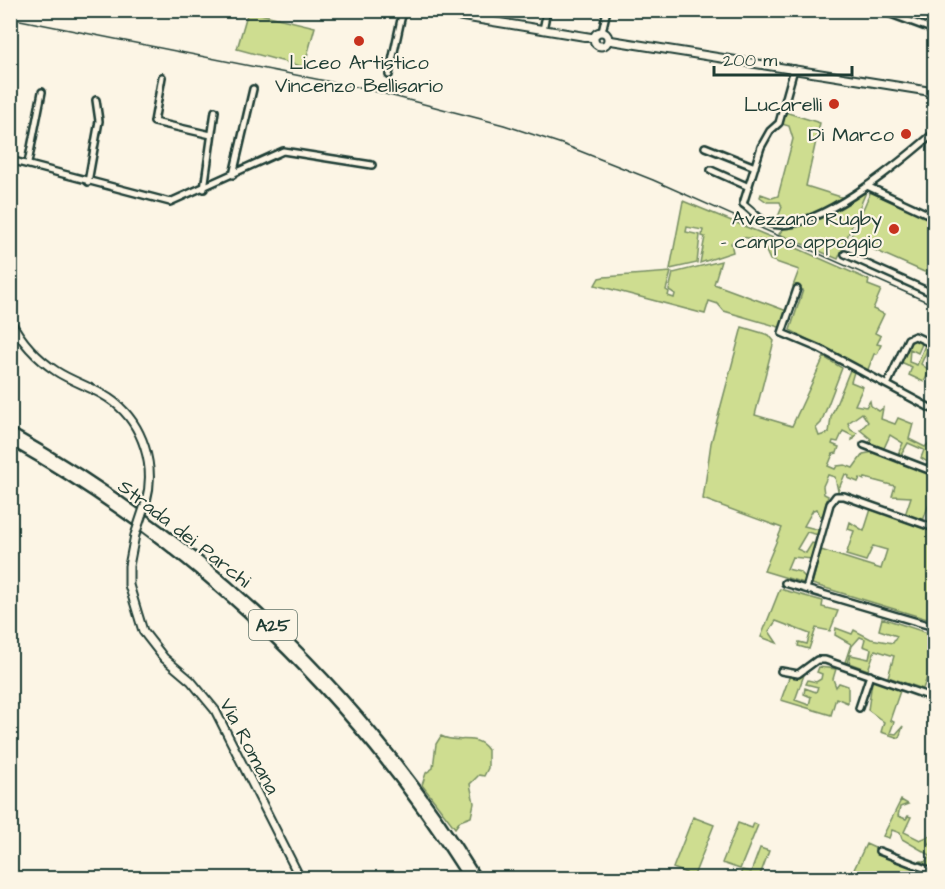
<svg xmlns="http://www.w3.org/2000/svg" width="945" height="889" font-family="'Architects Daughter',sans-serif">
<rect width="100%" height="100%" fill="#fcf5e5"/>
<filter id="ink" filterUnits="userSpaceOnUse"><feTurbulence type="fractalNoise" baseFrequency=".0167" numOctaves="2"/><feDisplacementMap in="SourceGraphic" scale="12" xChannelSelector="R" yChannelSelector="G"/><feConvolveMatrix kernelMatrix="1 2 1 2 8 2 1 2 1" color-interpolation-filters="sRGB"/></filter>
<g filter="url(#ink)">
<!-- green -->
<path fill="#cedd90" stroke="#768d62" stroke-width="1.5" d="M 248,11 L 315,27 L 304,67 L 237,49 Z
M 785,112 L 820,123 L 806,186 L 844,198 L 812,215 L 782,220 L 778,217 L 782,207 L 780,202 L 767,202 L 760,197 L 761,194 L 772,198 L 778,196 L 793,139 L 789,126 L 782,124 Z
M 871,191 L 934,219 L 934,283 L 929,280 L 931,275 L 850,239 Z
M 866,192 L 838,259 L 779,234 L 786,226 L 827,213 Z
M 683,201 L 773,238 L 771,242 L 742,237 L 731,243 L 733,252 L 700,263 L 705,237 L 702,236 L 703,230 L 687,227 L 686,232 L 700,235 L 697,263 L 670,269 Z
M 776,239 L 869,280 L 868,285 L 881,290 L 873,309 L 884,314 L 875,333 L 881,336 L 877,344 L 881,345 L 877,354 L 874,354 L 867,372 L 790,330 L 803,290 L 793,286 L 799,270 L 770,260 L 766,251 Z
M 721,261 L 714,284 L 787,311 L 782,326 L 779,327 L 724,311 L 718,304 L 709,301 L 705,314 L 595,285 L 599,278 L 604,277 L 671,272 L 666,290 L 669,292 L 668,296 L 674,298 L 675,294 L 669,290 L 673,273 Z
M 742,327 L 769,335 L 774,341 L 755,415 L 792,426 L 824,357 L 842,368 L 821,423 L 816,428 L 819,436 L 829,433 L 831,417 L 850,370 L 854,372 L 851,382 L 863,387 L 855,405 L 866,407 L 870,401 L 871,406 L 879,411 L 883,408 L 881,419 L 895,424 L 898,418 L 913,424 L 909,439 L 925,447 L 934,438 L 934,466 L 921,458 L 924,450 L 908,443 L 901,455 L 898,454 L 903,443 L 890,435 L 884,448 L 869,443 L 871,439 L 860,430 L 868,422 L 862,413 L 848,423 L 851,430 L 857,433 L 854,439 L 852,440 L 853,436 L 843,431 L 838,442 L 833,441 L 832,444 L 839,447 L 837,453 L 833,454 L 828,466 L 835,469 L 837,466 L 845,465 L 853,468 L 863,454 L 874,452 L 934,474 L 934,499 L 931,498 L 923,521 L 905,515 L 911,497 L 892,496 L 895,486 L 865,478 L 864,480 L 860,478 L 858,482 L 848,478 L 849,476 L 845,474 L 838,491 L 835,477 L 828,475 L 823,486 L 824,494 L 828,496 L 823,515 L 820,516 L 817,509 L 813,510 L 804,526 L 820,530 L 819,535 L 807,532 L 797,549 L 806,553 L 812,543 L 817,544 L 812,559 L 792,557 L 787,569 L 800,572 L 806,578 L 804,583 L 764,571 L 782,528 L 703,499 L 711,443 Z
M 915,340 L 922,344 L 918,353 L 910,349 L 909,362 L 917,365 L 925,345 L 929,346 L 921,364 L 932,372 L 934,366 L 934,377 L 928,374 L 924,382 L 909,375 L 912,367 L 901,362 L 910,341 Z
M 871,509 L 934,532 L 934,601 L 927,619 L 812,584 L 821,550 L 881,569 L 887,550 L 873,546 L 866,561 L 846,555 L 854,531 L 848,529 L 850,522 L 864,531 Z
M 780,589 L 823,601 L 822,607 L 838,611 L 830,631 L 816,628 L 809,649 L 798,646 L 799,642 L 807,644 L 810,634 L 776,621 L 769,631 L 777,643 L 761,637 Z
M 882,618 L 934,635 L 934,670 L 930,669 L 923,689 L 888,677 L 894,656 L 875,650 L 868,670 L 849,663 L 851,655 L 869,659 L 871,649 L 863,646 L 865,639 L 860,637 L 852,646 L 847,663 L 845,662 L 851,644 L 835,635 L 836,628 L 852,634 L 854,630 L 871,639 L 893,643 L 897,636 L 879,630 Z
M 819,667 L 836,669 L 833,679 L 836,687 L 839,683 L 848,686 L 848,703 L 836,698 L 831,715 L 781,700 L 790,675 L 805,672 L 795,700 L 809,705 L 811,697 L 804,694 L 805,688 L 816,692 L 818,687 L 806,684 L 808,680 L 816,682 L 821,679 L 822,674 L 817,672 Z
M 876,679 L 901,688 L 890,720 L 894,722 L 890,733 L 896,734 L 903,726 L 899,738 L 881,732 L 884,722 L 868,710 L 872,682 Z
M 441,736 C 457,745 476,732 488,750 L 488,768 L 484,776 L 479,775 L 470,784 L 474,803 L 471,817 L 460,821 L 455,828 L 422,785 L 426,773 L 433,768 L 436,744 Z
M 901,800 L 908,804 L 900,807 L 898,816 L 906,819 L 908,816 L 911,817 L 904,832 L 920,840 L 934,834 L 929,843 L 934,851 L 934,870 L 920,864 L 921,861 L 925,862 L 930,855 L 902,839 L 900,833 L 892,830 L 889,838 L 883,836 Z
M 693,817 L 714,825 L 693,878 L 684,878 L 686,873 L 673,868 Z
M 738,823 L 752,828 L 754,823 L 758,825 L 740,869 L 722,863 Z
M 866,844 L 877,849 L 876,852 L 934,875 L 934,878 L 850,878 Z
M 760,848 L 769,851 L 759,878 L 739,878 L 742,870 L 751,872 Z"/>
<g fill="none" stroke-linecap="round" stroke-linejoin="round">
<!-- stream -->
<path stroke="#598f9c" stroke-width="1.5" d="M 10,869 L 13,878"/>
<!-- minor casing -->
<g stroke="#1f3d34" stroke-width="10">
<path id="minor" d="M 880,10 L 934,30
M 543,30 L 547,10
M 602,32 L 607,10
M 794,69 L 779,123 L 770,131 L 761,147 L 743,204 C 752,210 759,220 768,223 C 811,238 903,160 934,133
M 389,75 L 403,10
M 162,77 L 154,122 L 211,135
M 705,147 L 755,167
M 10,160 L 170,202 L 283,151 L 372,165
M 28,163 L 42,92
M 711,170 L 749,187
M 233,175 L 253,89
M 88,182 L 99,121 L 96,100
M 867,186 L 934,217
M 204,189 L 215,111
M 845,254 L 934,294
M 797,289 L 782,333 L 820,349 L 934,410
M 887,385 L 908,339 L 915,336 L 934,345
M 864,445 L 934,472
M 785,583 L 934,627
M 806,589 L 830,504 L 836,496 L 844,496 L 934,528
M 781,671 L 798,674 L 817,660 L 825,660 L 934,698
M 859,708 L 870,675
M 879,851 L 934,872"/>
</g>
<!-- major casing -->
<g stroke="#1f3d34" stroke-width="11">
<path id="major" d="M 423,10 L 594,38
M594 39a7 7 0 1 1 14 0a7 7 0 1 1-14 0Z
M 608,40 L 934,92
M 10,320 C 21,341 36,358 56,371 C 74,383 97,388 114,402 C 143,425 156,466 146,502
M 135,535 L 129,566 L 129,585 L 143,631 L 164,658 L 191,681 L 215,710 L 300,878"/>
</g>
<!-- highway casing -->
<g stroke="#1f3d34" stroke-width="13">
<path id="highway" d="M 10,433 C 201,540 362,692 476,878
M 10,440 C 199,547 353,695 469,878"/>
</g>
<!-- minor -->
<use href="#minor" stroke="#fcf5e5" stroke-width="5"/>
<!-- major -->
<use href="#major" stroke="#fcf5e5" stroke-width="7"/>
<!-- highway -->
<use href="#highway" stroke="#fcf5e5" stroke-width="8"/>
<!-- rail -->
<path stroke="#1f3d34" stroke-width="1.5" d="M 10,18 L 366,89 L 504,125 L 562,144 L 653,180 L 934,305"/>
<!-- major-bridge casing -->
<g stroke="#1f3d34" stroke-width="11" stroke-linecap="butt">
<path id="major-bridge" d="M 135,535 L 146,502"/>
</g>
<!-- major-bridge -->
<use href="#major-bridge" stroke="#fcf5e5" stroke-width="7"/>
</g>
</g>
<!-- markers -->
<g fill="#c8321e" stroke="#fcf5e5" stroke-width="2">
<circle cx="359" cy="41" r="6"/>
<circle cx="834" cy="104" r="6"/>
<circle cx="906" cy="134" r="6"/>
<circle cx="894" cy="229" r="6"/>
</g>
<g text-anchor="middle" stroke-width="4.5" stroke-linejoin="round" paint-order="stroke">
<!-- shield labels -->
<rect fill="#fcf5e5" stroke="#617469" stroke-width="1.5" x="249" y="610" width="48" height="30" rx="4.5"/>
<g font-size="18" font-weight="bold" fill="#1f3d34">
<text x="273" y="631">A25</text>
</g>
<!-- poi labels -->
<g font-size="20" fill="#1f3d34" stroke="#fcf5e5" text-anchor="end">
<text x="359" y="69" text-anchor="middle">Liceo Artistico<tspan x="359" dy="23">Vincenzo Bellisario</tspan></text>
<text x="822" y="111">Lucarelli</text>
<text x="894" y="141">Di Marco</text>
<text x="882" y="225">Avezzano Rugby<tspan x="882" dy="23">- campo appoggio</tspan></text>
</g>
<!-- street labels -->
<g font-size="20" fill="#1f3d34" stroke="#fcf5e5">
<text transform="translate(185 533) rotate(38)" y="7">Strada dei Parchi</text>
<text transform="translate(250 746) rotate(62)" y="7">Via Romana</text>
</g>
</g>
<!-- margin -->
<rect width="945" height="889" fill="none" stroke="#fcf5e5" stroke-width="36"/>
<rect x="18" y="18" width="909" height="853" fill="none" stroke="#1f3d34" stroke-width="2" filter="url(#ink)"/>
<!-- scale -->
<path d="M714 66v9h138v-9" fill="none" stroke="#1f3d34" stroke-width="3"/>
<text x="723" y="66" font-size="18" fill="#1f3d34" stroke="#fcf5e5" stroke-width="4.5" paint-order="stroke">200 m</text>
</svg>
